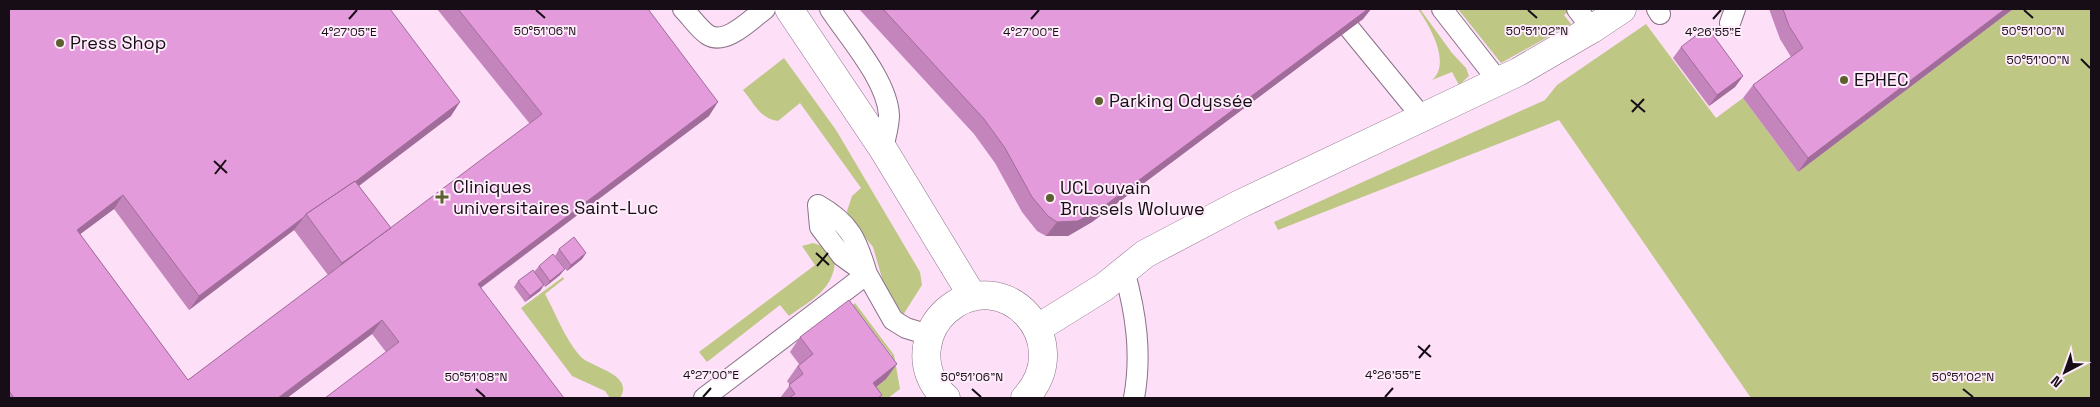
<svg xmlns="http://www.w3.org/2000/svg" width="2100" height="407" font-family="'Space Grotesk',sans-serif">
<rect width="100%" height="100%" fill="#ffecfb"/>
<!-- built -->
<path fill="#fddff8" d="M 9,9 L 2091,9 L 2029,398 L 9,398 Z"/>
<!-- green -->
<path fill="#bfc785" d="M 1418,9 L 1420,9 L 1452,53 L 1466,68 L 1469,76 L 1459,85 L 1452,72 L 1432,80 C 1452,63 1429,25 1418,9 Z
M 1458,9 L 1571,9 L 1564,15 L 1571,24 L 1501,63 Z
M 2013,9 L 2091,9 L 2091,398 L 1751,398 L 1559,120 L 1278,230 L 1274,222 L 1545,100 L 1557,85 L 1646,24 L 1716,118 L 1743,98 L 1798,172 Z
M 784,58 L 836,130 L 920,272 L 922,285 L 903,315 L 884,285 L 873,247 L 850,219 L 847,211 L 852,196 L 861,188 L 800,103 L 778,121 C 760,119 754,103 743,90 Z
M 813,243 L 822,246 L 835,262 C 833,290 810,301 789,316 L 780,305 L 707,362 L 699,352 L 815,265 L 802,246 Z
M 563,277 L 564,279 L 545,294 C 556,314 565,339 580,356 C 591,368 635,374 620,398 L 610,398 L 605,391 L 572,376 L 521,308 Z
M 855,303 L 894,355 L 900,389 L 888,398 L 862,398 L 877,367 L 892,356 L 853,305 Z"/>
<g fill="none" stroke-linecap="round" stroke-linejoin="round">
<!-- lane casing -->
<g stroke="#8b7087" stroke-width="22">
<path id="lane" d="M 683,9 C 691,17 699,29 708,35 C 726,46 751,19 765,9
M 830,9 C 849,38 887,80 889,115 C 889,126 885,138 883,149
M 1442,9 L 1499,82
M 1577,9 L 1592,29
M 1657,9 L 1660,14
M 1730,23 L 1735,9
M 1350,29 L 1422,117
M 818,205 L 820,227 L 842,256 L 867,274
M 818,205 C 850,223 857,240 867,274
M 1124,270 C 1136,313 1142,354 1134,398
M 704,398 L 867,274 L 893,320 L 906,328 L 929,335"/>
</g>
<!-- street casing -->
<g stroke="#8b7087" stroke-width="29">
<path id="street" d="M 789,9 L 883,149 L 973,297
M 1038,328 L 1104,287 L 1145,254 L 1238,205 L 1518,72 L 1592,29 L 1622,9
M 946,398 C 931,385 924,366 927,347 C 929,332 935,321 946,311 C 1003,261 1078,341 1025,398"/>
</g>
<!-- lane -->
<use href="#lane" stroke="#fff" stroke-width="20"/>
<!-- street -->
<use href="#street" stroke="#fff" stroke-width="28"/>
</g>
<!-- wall -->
<path fill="#c485bc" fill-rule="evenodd" d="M 9,9 L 451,116 L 359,186 L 391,228 L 530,124 L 437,9 L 648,9 L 709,116 L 481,288 L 386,352 L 372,334 L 287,398 L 9,398 ZM 114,209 L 189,310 L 294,230 L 328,275 L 188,380 L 80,234 Z
M 859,9 L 1371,9 L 1363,19 L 1092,222 L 1068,236 L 1046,236 L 1037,231 L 1022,212 L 995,163 L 974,134 Z
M 1769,9 L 2013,9 L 1798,172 L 1743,98 L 1753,85 L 1791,57 L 1780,39 Z
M 1681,47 L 1743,76 L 1735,87 L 1709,106 L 1673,58 Z
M 559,249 L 586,253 L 582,259 L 567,271 L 555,256 Z
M 539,266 L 560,275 L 545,287 L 544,285 L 540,291 L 525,302 L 514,287 L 518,281 L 534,272 Z
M 800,337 L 886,379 L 876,387 L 882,395 L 880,398 L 780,398 L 790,385 L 787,381 L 799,364 L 790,352 Z"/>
<!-- shaded-wall -->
<path fill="#a06c99" d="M 1368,9 L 1371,9 L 1363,19 L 1092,222 L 1068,236 L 1046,236 L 1057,222 Z
M 2005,9 L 2013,9 L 1798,172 L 1808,158 Z
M 1743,76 L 1735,87 L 1709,106 L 1717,95 Z
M 460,102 L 451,116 L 344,197 L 306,215 Z
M 718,102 L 709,116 L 468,297 L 478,284 Z
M 123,195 L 114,209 L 67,244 L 77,230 Z
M 304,217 L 294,230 L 189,310 L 199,296 Z
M 391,228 L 331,279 L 342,263 Z
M 586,253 L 582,259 L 567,271 L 571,265 Z
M 565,269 L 560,275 L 545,287 L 550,281 Z
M 544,285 L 540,291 L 525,302 L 530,296 Z
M 382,320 L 372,334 L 287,398 L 278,398 Z
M 897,364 L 886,379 L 862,398 L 873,383 Z"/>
<!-- building -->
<path fill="#e49bdb" stroke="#a06c99" d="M 9,9 L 390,9 L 460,102 L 355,182 L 355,181 L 306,214 L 304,217 L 199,296 L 123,195 L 77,230 L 188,380 L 542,114 L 458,9 L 648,9 L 718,102 L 478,284 L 564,398 L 325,398 L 399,342 L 382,320 L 278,398 L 14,398 L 9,391 Z
M 883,9 L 1368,9 L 1103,207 L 1078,221 L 1057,222 L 1048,216 L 1032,197 L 1005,148 L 984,119 Z
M 1783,9 L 2005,9 L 1808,158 L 1753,85 L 1803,48 L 1789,26 Z
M 1707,27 L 1743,76 L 1717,95 L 1681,47 Z
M 355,181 L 391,228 L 342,263 L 306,214 Z
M 574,237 L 586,253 L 571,265 L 559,249 Z
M 553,254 L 565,269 L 550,281 L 539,266 Z
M 533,270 L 544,285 L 530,296 L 518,281 Z
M 849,300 L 897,364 L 873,383 L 882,395 L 878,398 L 789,398 L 795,394 L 789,385 L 803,374 L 798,366 L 813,354 L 800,337 Z"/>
<!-- ticks -->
<path fill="none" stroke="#170d16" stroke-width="2" d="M 536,10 L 545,18M 1528,10 L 1537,18M 2024,10 L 2033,18M 349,19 L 357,10M 1031,19 L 1039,10M 1713,19 L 1721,10M 2081,59 L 2090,68M 1631,100 L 1645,112M 1632,112 L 1644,99M 214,161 L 227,173M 215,174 L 226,160M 816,253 L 829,265M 817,266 L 828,253M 1418,346 L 1431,357M 1419,358 L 1430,345M 476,389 L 485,397M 972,389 L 981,397M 1963,389 L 1973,397M 703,397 L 711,388M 1385,397 L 1393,388"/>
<!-- markers -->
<g fill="#5b602e" stroke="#ffecfb" stroke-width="2">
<circle cx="60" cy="43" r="5"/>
<circle cx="1844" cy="80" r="5"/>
<circle cx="1099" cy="101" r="5"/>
<path d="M439.5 189.5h5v5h5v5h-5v5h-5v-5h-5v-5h5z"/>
<circle cx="1050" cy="198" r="5"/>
</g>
<g text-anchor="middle" stroke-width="4" stroke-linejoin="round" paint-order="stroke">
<!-- poi labels -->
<g font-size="18" fill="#170d16" stroke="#ffecfb" text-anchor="start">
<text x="70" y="49">Press Shop</text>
<text x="1854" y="86">EPHEC</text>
<text x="1109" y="107">Parking Odyssée</text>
<text x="453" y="193">Cliniques<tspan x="453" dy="21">universitaires Saint-Luc</tspan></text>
<text x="1060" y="194">UCLouvain<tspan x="1060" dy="21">Brussels Woluwe</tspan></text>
</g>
</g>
<g font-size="12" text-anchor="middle" fill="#170d16" stroke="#ffecfb" stroke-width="4" stroke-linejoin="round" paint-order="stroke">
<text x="2033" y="35">50°51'00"N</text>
<text x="545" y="35">50°51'06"N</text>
<text x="1537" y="35">50°51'02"N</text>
<text x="349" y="36">4°27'05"E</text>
<text x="1031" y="36">4°27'00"E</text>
<text x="1713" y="36">4°26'55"E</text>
<text x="2038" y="64">50°51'00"N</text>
<text x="711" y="379">4°27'00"E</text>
<text x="1393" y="379">4°26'55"E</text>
<text x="476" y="381">50°51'08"N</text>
<text x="972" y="381">50°51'06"N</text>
<text x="1963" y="381">50°51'02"N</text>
</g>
<!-- border -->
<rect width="2100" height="407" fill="none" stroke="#170d16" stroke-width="20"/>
<!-- north arrow -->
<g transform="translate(2065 372) rotate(221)" stroke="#ffecfb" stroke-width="4" paint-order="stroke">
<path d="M0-4L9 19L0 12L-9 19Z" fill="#170d16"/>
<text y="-8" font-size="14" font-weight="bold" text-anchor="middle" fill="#170d16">N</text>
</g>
</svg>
